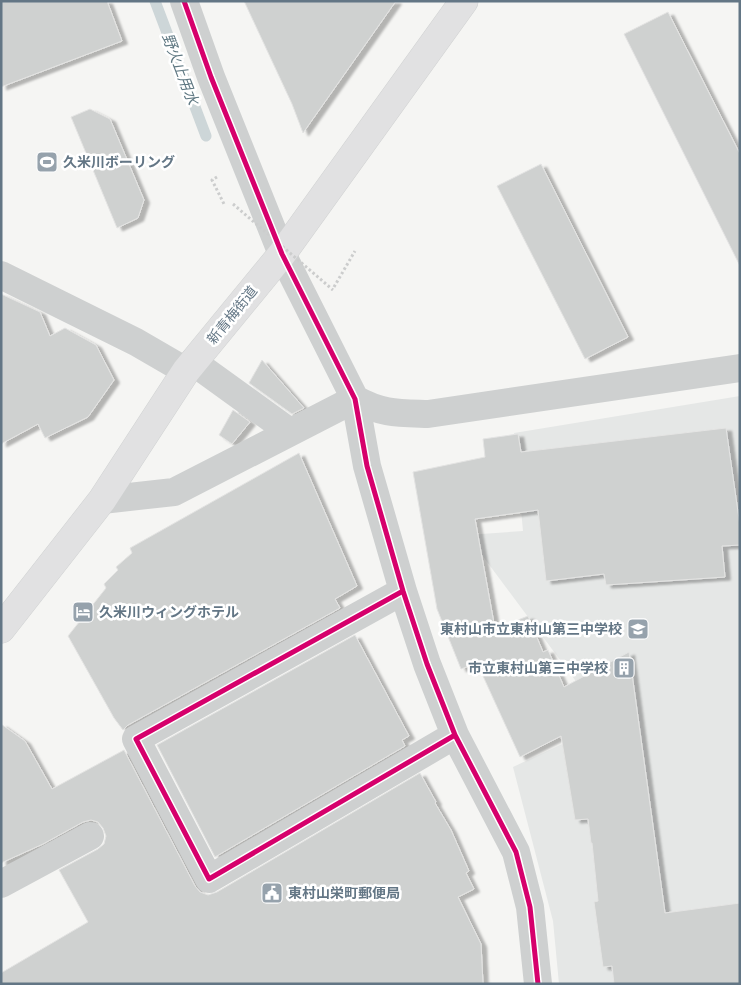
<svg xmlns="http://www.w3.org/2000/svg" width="741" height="985" font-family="'Open Sans','Noto Sans JP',sans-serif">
<defs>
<filter id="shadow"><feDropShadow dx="5.5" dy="3" stdDeviation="1" flood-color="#0004"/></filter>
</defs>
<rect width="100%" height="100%" fill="#f5f5f3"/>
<!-- built -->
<path fill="#e5e7e6" d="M 740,396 L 740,984 L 559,984 L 553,921 L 513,767 L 607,723 L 467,535 L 523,531 L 514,433 Z"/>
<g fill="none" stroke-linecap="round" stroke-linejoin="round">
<!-- stream -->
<path stroke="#cdd6d8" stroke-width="11" d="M 155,1 L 206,136"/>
</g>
<!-- building -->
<path fill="#cfd1d0" stroke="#e4e4e3" filter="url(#shadow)" d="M 1,1 L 107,1 L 122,41 L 1,87 Z
M 244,1 L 396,1 L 303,133 L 292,104 Z
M 668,12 L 740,154 L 740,266 L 624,34 Z
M 90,109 L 110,119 L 144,200 L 138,218 L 117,228 L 71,117 Z
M 541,164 L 628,337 L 585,359 L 497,186 Z
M 1,294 L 40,312 L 50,336 L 65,328 L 96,345 L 114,380 L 88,417 L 45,438 L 38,424 L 1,444 Z
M 262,360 L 304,408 L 292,414 L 249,383 Z
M 233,410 L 250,422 L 232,444 L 219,435 Z
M 726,428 L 740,526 L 740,545 L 722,546 L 725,577 L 606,585 L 604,574 L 546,581 L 538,510 L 475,519 L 495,629 L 528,616 L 543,652 L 548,650 L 564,687 L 629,652 L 665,913 L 740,903 L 740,984 L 614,984 L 612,966 L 603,967 L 594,902 L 598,901 L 592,843 L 591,843 L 588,819 L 575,820 L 561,736 L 520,757 L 477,663 L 461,669 L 437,609 L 413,472 L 485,457 L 483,439 L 518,434 L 521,452 Z
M 299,453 L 357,586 L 335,599 L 340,608 L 128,725 L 123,730 L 114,718 L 68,636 L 106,588 L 104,584 L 118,570 L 116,567 L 132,553 L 130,548 Z
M 355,635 L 409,736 L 402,740 L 405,746 L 215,857 L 157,745 Z
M 1,724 L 25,741 L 52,789 L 124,750 L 195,886 L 200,892 L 208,895 L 217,892 L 420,773 L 436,802 L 435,803 L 451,830 L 469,871 L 466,873 L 474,889 L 458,897 L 481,944 L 483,984 L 1,984 L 1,973 L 88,922 L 59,870 L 98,849 L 104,844 L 106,836 L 103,828 L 98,822 L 91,820 L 83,822 L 43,844 L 1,863 Z"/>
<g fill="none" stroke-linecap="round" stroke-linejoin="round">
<!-- major casing -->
<g stroke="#d0d2d2" stroke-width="29">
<path id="major" d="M 1,629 L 102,500 L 186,371 L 282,254 L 464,1"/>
</g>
<!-- path -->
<path stroke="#cccdcd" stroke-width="3" stroke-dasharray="2.5 2.5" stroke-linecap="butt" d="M 217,177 L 212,180 L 224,204
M 334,287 L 355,251"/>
<!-- minor -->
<path stroke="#ced0d0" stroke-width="28" d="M 184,1 L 211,77 L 282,254 L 355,399 L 367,466 L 403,591 L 427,664 L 455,735 L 516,852 L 530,907 L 538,984
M 1,275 L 136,342 L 186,371
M 193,362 L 290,432
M 102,500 L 174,492 L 355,399 C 382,414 398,413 428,414 L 740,368
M 403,591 L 136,739 L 209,879 L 455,735
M 1,884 L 90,836"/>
<!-- major -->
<use href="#major" stroke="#e1e1e2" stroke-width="28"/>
<!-- path-bridge -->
<path stroke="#cccdcd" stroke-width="3" stroke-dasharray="2.5 2.5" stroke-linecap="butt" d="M 233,204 L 333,290"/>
<!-- cycleway casing -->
<g stroke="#fff" stroke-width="8">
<path id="cycleway" d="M 184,1 L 211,77 L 282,254 L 355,399 L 367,466 L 403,591 L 427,664 L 455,735 L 516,852 L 530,907 L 538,984
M 403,591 L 136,739 L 209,879 L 455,735"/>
</g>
<!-- cycleway -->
<use href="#cycleway" stroke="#d6006c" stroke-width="5"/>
</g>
<!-- icons -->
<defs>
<g id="stadium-square" transform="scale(1.125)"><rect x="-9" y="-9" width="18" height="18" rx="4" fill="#96a2ac" stroke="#fff"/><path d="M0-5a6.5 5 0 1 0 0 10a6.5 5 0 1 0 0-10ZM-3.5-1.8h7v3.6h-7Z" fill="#fff"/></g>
<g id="hotel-square" transform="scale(1.125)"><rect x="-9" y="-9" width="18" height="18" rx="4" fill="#96a2ac" stroke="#fff"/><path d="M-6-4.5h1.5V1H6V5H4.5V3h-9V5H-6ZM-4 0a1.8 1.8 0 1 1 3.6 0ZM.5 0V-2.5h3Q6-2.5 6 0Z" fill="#fff"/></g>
<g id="school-square" transform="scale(1.125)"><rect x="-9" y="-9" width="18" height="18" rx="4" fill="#96a2ac" stroke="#fff"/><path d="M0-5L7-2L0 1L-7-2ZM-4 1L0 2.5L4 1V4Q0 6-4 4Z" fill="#fff"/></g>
<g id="building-square" transform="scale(1.125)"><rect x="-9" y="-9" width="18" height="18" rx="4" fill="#96a2ac" stroke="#fff"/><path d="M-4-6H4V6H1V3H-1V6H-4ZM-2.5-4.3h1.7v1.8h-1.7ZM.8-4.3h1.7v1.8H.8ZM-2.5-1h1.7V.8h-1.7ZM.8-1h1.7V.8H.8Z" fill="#fff"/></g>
<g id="civic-square" transform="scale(1.125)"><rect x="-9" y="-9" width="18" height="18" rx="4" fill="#96a2ac" stroke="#fff"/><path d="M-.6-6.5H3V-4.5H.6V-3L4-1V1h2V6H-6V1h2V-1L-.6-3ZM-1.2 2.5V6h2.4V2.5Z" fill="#fff"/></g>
</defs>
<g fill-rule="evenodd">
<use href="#stadium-square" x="47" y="162"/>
<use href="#hotel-square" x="83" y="612"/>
<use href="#school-square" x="638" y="629"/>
<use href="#building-square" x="624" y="668"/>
<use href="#civic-square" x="272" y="893"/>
</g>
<g text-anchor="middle" stroke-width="5" stroke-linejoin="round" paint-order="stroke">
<!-- poi labels -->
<g font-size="14" font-weight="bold" fill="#637685" stroke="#fff" text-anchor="start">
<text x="63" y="167">久米川ボーリング</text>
<text x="99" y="617">久米川ウィングホテル</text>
<text x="622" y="634" text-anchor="end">東村山市立東村山第三中学校</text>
<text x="608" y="673" text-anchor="end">市立東村山第三中学校</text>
<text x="288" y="898">東村山栄町郵便局</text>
</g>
<!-- street labels -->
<g font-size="14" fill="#637685" stroke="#fff">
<text transform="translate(232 315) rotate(-51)" y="5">新青梅街道</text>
</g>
<!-- water labels -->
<g font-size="15" font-style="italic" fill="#5f7882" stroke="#fff">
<text transform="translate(180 69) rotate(69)" y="5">野火止用水</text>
</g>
</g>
<!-- border -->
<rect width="741" height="985" fill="none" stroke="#637685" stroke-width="5"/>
</svg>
